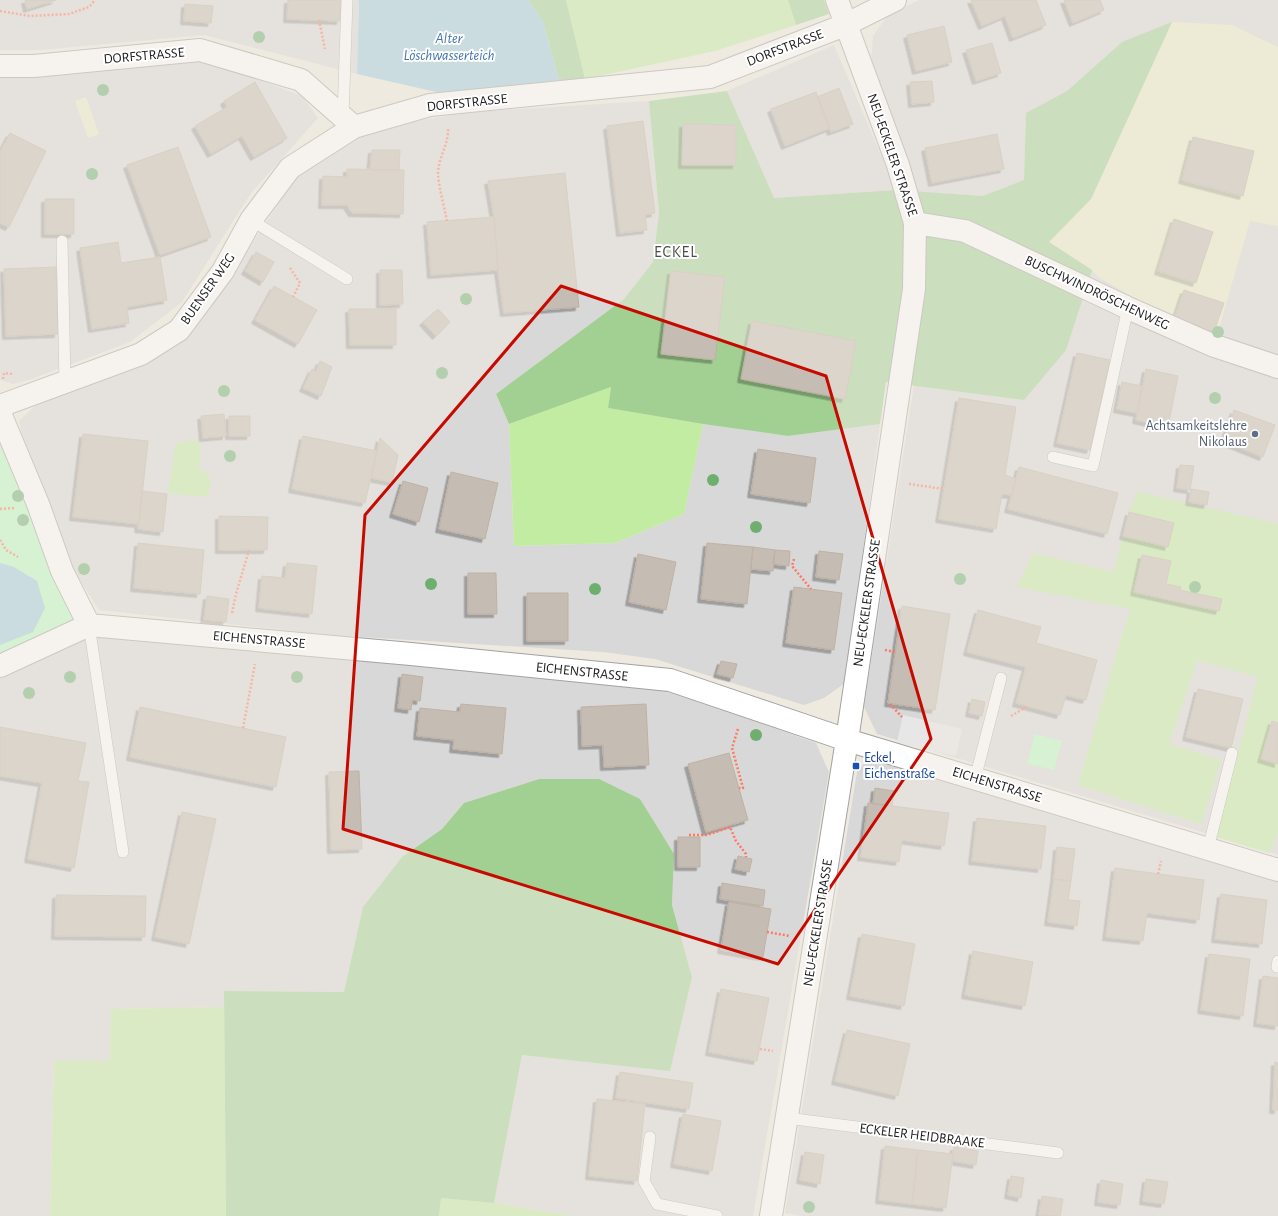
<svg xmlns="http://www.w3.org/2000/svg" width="1278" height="1216" font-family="'Alegreya Sans',sans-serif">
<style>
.residential{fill:#d9d8d8}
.farmland{fill:#eaeec9}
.grass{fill:#c2eca2}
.forest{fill:#a1d092}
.park{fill:#b8fcc1}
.parking{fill:#e7e7e7}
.water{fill:#9dccdf}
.building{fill:#c5bcb3;stroke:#c0b1a2;filter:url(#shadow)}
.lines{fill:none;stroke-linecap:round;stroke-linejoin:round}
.service-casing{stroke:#a2a2a2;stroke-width:12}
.minor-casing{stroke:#a2a2a2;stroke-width:24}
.path{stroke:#ff7860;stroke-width:2.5;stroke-dasharray:2 2;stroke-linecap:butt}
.service{stroke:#fff;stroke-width:11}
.minor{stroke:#fff;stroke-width:22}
.tree{fill:#6eaf70}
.marked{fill:none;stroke:#c70a00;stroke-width:3;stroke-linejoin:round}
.service-dot{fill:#5c6f8a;stroke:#fff;stroke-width:1.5}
.transit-dot{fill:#1a4fb4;stroke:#fff;stroke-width:1.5}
.labels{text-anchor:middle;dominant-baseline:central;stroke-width:4;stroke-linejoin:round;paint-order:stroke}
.street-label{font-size:14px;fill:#1b1b1b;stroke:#fff}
.service-label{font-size:14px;fill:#4e5e75;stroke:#fff;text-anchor:end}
.transit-label{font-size:14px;fill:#164399;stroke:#fff;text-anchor:start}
.water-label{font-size:15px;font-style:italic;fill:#4374af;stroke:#fff}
.quarter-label{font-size:16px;letter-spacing:1px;fill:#4e4e4e;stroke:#fff}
</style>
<defs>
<filter id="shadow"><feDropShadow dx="-3.5" dy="3.5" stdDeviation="0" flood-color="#0004"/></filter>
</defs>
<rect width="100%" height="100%" fill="#eeeae0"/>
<path class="residential" d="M0,0h359l-2,74 -153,-39 -163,15h-41z
M919,0h359v855l-401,-121 -13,-27 50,-322 110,15 25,-158 42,-43 31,-157 -55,49 -41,22 -2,67 -41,16 -66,-4 -46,-130 2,-26 15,-21z
M834,45l62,145 -123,8 -46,-107z
M200,58l102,38 16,22 -67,75 -69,109 -52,40 -101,38 -16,4 -13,-4v-305z
M649,101l10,111 -6,50 -29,37 -128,95 13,30 5,122 101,-3 69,-29 19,-90 85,12 92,-12 -35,259 -21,15 -20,7 -149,-46 -52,-7 -274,-17 -230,-25 -23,-36 -51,-127 -6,-26 16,-15 108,-46 91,-89 65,-98 70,-43 53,-10 48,-8z
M100,633l572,58 144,52 13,29 -76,444h-179l-80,-13 28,-148 148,15 22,-93 -20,-72 2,-51 -135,-75 -75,24 -22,26 -40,28 -39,50 -19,85 -120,-1v16l-113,2 -1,52h-56l-4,155h-50v-538z
M871,755l407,124v337h-476l-17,-3 72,-441z"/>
<path class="farmland" d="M1172,22l60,3 46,22v179l-28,-5 -32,111 -44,-12 -76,-43 -6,-7 -43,-28 42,-43z
M86,97l13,37 -11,4 -13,-37z"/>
<path class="grass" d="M566,0h222l8,25 -81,26 -130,28z
M611,387l-3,21 95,16 -19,90 -69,29 -101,3 -5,-122z
M182,441h19l-2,27 7,4 5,9 -1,8 -4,8 -38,-4 7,-46 2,-3z
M1138,492l140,32v199l-6,-1 -10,37 16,5v68l-9,21 -53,-16 42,-160 -61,-17 -28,84 52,16 -20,64 -123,-39 46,-157 7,-19 -114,-22 16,-34 81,19 15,-60z
M224,1007l2,209h-176l4,-155h56l1,-52z
M441,1198l54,5 79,13h-135z"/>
<path class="forest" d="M528,0h38l19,79 -26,1 -16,-58z
M788,0h36l5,14 -33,11z
M1172,22l-81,177 -42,43 43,28 -26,80 -42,50 -138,-18 -6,42 -92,12 -85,-12 -95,-16 3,-21 -102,37 -13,-30 128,-95 29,-37 6,-50 -10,-111 78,-10 47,107 122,-8 87,6 41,-16 2,-67 41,-22 55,-49z
M539,779h60l41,20 34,55 -2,51 20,72 -22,94 -148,-16 -28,148 -53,-5 -2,18h-213l-2,-225 120,1 19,-85 39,-50 40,-28 22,-26z"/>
<path class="park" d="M0,445l75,175 -75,36z
M1035,734l27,7 -8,29 -27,-6z"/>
<path class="parking" d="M903,715l59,14 -6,27 -59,-14z"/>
<path class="water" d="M359,0h169l15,22 16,58 -22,4 -92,10 -88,-20z
M0,563l14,4 23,14 8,27 -12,24 -33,13z"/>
<path class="building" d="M25,0h31l-29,9z
M288,0h53l-1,21 -53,-2z
M971,0h65l10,25 -33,13 -8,-22 -23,10z
M1064,0h36l4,10 -31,13z
M185,4l28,2 -2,17 -27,-2z
M944,26l8,36 -36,9 -9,-36z
M992,43l9,30 -25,8 -10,-31z
M932,81l2,21 -22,2 -2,-22z
M255,82l32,56 -33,19 -12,-21 -31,18 -16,-28 32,-19 -3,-6z
M839,88l14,36 -22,8 -14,-35z
M816,92l14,36 -45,18 -14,-37z
M643,121l12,92 -10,2 2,15 -27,3 -13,-107z
M683,124l53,1v40h-54z
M10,133l36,18 -37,76 -9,-4v-71z
M997,134l7,35 -72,14 -7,-35z
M1193,137l61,14 -11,45 -61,-16z
M178,147l33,90 -51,18 -33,-90z
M372,150h28l-1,20h-29z
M347,169l57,1 -1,44 -51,-1 -5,-8h-25l1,-29 24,1z
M565,173l14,134 -75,6 -6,-43 -4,-53 -6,-36z
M45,199h29v35h-29z
M494,217l4,53 -67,5 -4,-53z
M1174,219l39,13 -17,51 -38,-12z
M118,242l3,21 39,-6 7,43 -40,7 2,16 -37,6 -12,-81z
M256,252l18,10 -11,20 -18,-11z
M56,267l2,67 -52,2 -2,-67z
M380,270h22l1,34 -23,1z
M671,271l54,6 -10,83 -54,-6z
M274,286l43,24 -19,34 -43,-24z
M1184,290l40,13 -10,29 -40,-12z
M349,309h47v36h-46z
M438,309l12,13 -14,14 -13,-14z
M752,321l104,20 -11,58 -104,-20z
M1077,353l33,7 -20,90 -33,-7z
M320,361l12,6 -11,29 -18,-8 9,-19 4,2z
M1146,369l32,7 -10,51 -32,-7z
M1122,382l20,4 -5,27 -20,-4z
M959,398l57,9 -11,68 11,4 -4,16 -10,-1 -6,35 -57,-10z
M1234,410l41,15 -12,32 -40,-16z
M224,414l2,22 -23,2 -2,-22z
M229,416h21v20h-21z
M83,434l65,7 -9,83 -66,-7z
M303,436l74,15 -12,52 -73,-14z
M380,438l18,17 -6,27 -21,-4z
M758,449l58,9 -6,45 -59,-9z
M1180,465l14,1 -4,24 -13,-2z
M1019,467l99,26 -11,41 -99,-25z
M451,472l47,11 -13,56 -46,-10z
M403,481l25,7 -9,34 -26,-8z
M1191,489l18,3 -2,13 -18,-3z
M142,491l25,3 -4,38 -25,-3z
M1129,512l45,11 -6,24 -45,-11z
M219,516l49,1 -1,33h-48z
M138,543l66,7 -4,44 -66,-6z
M707,543l46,4 -6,57 -46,-5z
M753,547l22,3 -2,21 -22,-2z
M775,550l15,1 -1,15 -16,-2z
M819,551l24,3 -4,26 -23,-3z
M638,554l38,8 -10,48 -37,-8z
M1142,555l29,6 -5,23 15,3 -1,3 42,9 -3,12 -85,-19z
M287,563l30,3 -5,48 -53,-6 3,-32 23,2z
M468,573h28l1,41h-29z
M794,587l48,6 -8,57 -48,-7z
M527,593h41v48h-41z
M207,596l22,3 -3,23 -22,-2z
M902,606l48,8 -15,96 -47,-7z
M978,610l63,17 -5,16 61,17 -11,40 -20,-5 -6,20 -44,-12 10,-36 -59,-15z
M721,661l16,3 -4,14 -16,-4z
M402,674l21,3 -3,24 -8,-1 -1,10 -13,-2z
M1198,689l45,10 -12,49 -45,-11z
M972,699l13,3 -3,14 -13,-3z
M461,704l45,4 -4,46 -49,-5 1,-9 -37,-4 3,-28 40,4z
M646,704l3,61 -45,2 -1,-22 -21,1 -1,-39z
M140,707l146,30 -10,50 -146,-30z
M1272,721l6,2v41l-17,-5z
M0,727l86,16 -8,38 11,1 -15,86 -46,-9 14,-76 -42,-7z
M729,753l19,67 -42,12 -18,-68z
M359,771l3,78 -31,1 -2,-78z
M875,788l19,3 -2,15 -19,-2z
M868,803l81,10 -5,33 -42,-6 -3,22 -38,-5z
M182,812l34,7 -27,125 -34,-7z
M977,818l69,8 -5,43 -69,-8z
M678,837h22v30h-22z
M1057,847l18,2 -4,32 -17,-2z
M738,856l14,3 -3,13 -14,-3z
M1115,868l89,12 -5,40 -52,-7 -4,28 -37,-4z
M1054,879l17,2 -3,19 12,1 -3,25 -29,-4z
M722,883l43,7 -2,16 -43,-7z
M1221,894l46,6 -5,44 -47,-5z
M56,895l90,1 -1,41 -90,-1z
M729,902l42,7 -8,48 -42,-7z
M862,934l53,10 -11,62 -54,-10z
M973,951l60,11 -8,44 -60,-11z
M1209,954l41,5 -7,57 -42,-6z
M1263,976l15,2v48l-21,-3z
M721,989l48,9 -12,63 -48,-9z
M847,1030l63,14 -12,52 -63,-15z
M1275,1062l3,1v47h-5z
M620,1072l73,11 -4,26 -73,-11z
M597,1099l48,5 -8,77 -48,-5z
M683,1114l38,7 -9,50 -38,-7z
M885,1146l33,4 -6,54 -33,-4z
M954,1147l24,4 -2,14 -24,-4z
M918,1150l35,4 -7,54 -34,-4z
M805,1152l19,3 -4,29 -20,-4z
M1011,1176l13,2 -3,20 -13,-3z
M1146,1179l22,3 -4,22 -21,-3z
M1101,1180l22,4 -3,21 -22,-3z
M1042,1196l21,3 -3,17 -21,-1z"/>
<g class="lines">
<defs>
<path id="service" d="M343,117l4,-117
M251,220l96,59
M62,241l3,141
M1053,457l40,9 35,-158
M89,625l34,227
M975,779l26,-101
M1208,849l24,-96
M1277,967l1,-6
M787,1118l271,35
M650,1137l-6,44 13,23 60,12"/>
<path id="minor" d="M0,66h34l166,-16 101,30 53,47 76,-22 280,-28 135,-52 50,-25
M915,223l50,8 163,77 84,37 66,22
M0,406l141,-52 38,-24 44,-59 28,-51 39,-52 64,-41
M0,413l38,91 24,67 27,54
M0,666l89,-41 322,29 259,26 177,60 431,130
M771,1216l76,-476 67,-451 1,-66 -17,-58 -61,-165"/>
</defs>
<use href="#service" class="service-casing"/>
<use href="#minor" class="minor-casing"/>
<path class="path" d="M0,11l30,5 39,-2 20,-7 6,-7
M319,20l6,29
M447,221c-3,-15 -8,-33 -9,-47 0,-16 11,-30 10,-46
M290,268l10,15 -7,14
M3,379l1,-6 9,1
M909,484l35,5
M0,509l14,-1
M0,540l6,10 12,7
M794,559l-2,7 19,23
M232,613l4,-19 13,-44
M885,650l10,2
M890,704l12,13
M1011,716l17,-10
M243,728l12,-64
M738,729l-6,19 11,40h-4
M689,835h18l23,-8 6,14 10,13v3
M1158,874l3,-13
M767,932l23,4
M760,1049l13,2"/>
<use href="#service" class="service"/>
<use href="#minor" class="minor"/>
</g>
<g class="tree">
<circle cx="259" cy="37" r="6"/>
<circle cx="103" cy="90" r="6"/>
<circle cx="92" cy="174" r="6"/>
<circle cx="466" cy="299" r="6"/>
<circle cx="1218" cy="332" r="6"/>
<circle cx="442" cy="373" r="6"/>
<circle cx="224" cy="391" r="6"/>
<circle cx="1215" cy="398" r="6"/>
<circle cx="230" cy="456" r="6"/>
<circle cx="713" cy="480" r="6"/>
<circle cx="18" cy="496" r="6"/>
<circle cx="23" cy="520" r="6"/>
<circle cx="756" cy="527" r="6"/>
<circle cx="84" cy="569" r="6"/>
<circle cx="960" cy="579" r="6"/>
<circle cx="431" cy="584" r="6"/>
<circle cx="1195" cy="587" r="6"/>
<circle cx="595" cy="589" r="6"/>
<circle cx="70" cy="677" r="6"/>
<circle cx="297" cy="677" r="6"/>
<circle cx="29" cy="693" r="6"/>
<circle cx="756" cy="735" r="6"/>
<circle cx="809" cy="1207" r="6"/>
</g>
<path d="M0 0H1278V1216H0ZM561,286l265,90 105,363 -153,225 -435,-135 22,-314z" fill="#eeeae0" fill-opacity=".55" fill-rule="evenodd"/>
<path class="marked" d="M561,286l265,90 105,363 -153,225 -435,-135 22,-314z"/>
<circle class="service-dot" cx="1255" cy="434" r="4"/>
<rect class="transit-dot" x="852" y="762" width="8" height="8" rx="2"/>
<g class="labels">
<g class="street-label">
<text transform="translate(785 48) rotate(-21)">DORFSTRASSE</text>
<text transform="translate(144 56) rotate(-5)">DORFSTRASSE</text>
<text transform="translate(467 103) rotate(-6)">DORFSTRASSE</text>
<text transform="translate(892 155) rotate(71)">NEU-ECKELER STRASSE</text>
<text transform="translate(208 289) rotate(-55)">BUENSER WEG</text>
<text transform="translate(1097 293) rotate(25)">BUSCHWINDRÖSCHENWEG</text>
<text transform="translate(867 603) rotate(-82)">NEU-ECKELER STRASSE</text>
<text transform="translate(259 640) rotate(5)">EICHENSTRASSE</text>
<text transform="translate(582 672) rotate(6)">EICHENSTRASSE</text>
<text transform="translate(997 785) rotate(17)">EICHENSTRASSE</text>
<text transform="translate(818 923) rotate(-81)">NEU-ECKELER STRASSE</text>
<text transform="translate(922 1136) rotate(7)">ECKELER HEIDBRAAKE</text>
</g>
<g class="service-label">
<text x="1247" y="426">Achtsamkeitslehre<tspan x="1247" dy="16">Nikolaus</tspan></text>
</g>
<g class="transit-label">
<text x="864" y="758">Eckel,<tspan x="864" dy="16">Eichenstraße</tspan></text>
</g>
<g class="water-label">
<text x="449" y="38">Alter<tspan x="449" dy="17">Löschwasserteich</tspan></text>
</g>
<g class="quarter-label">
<text x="676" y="252">ECKEL</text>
</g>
</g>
</svg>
